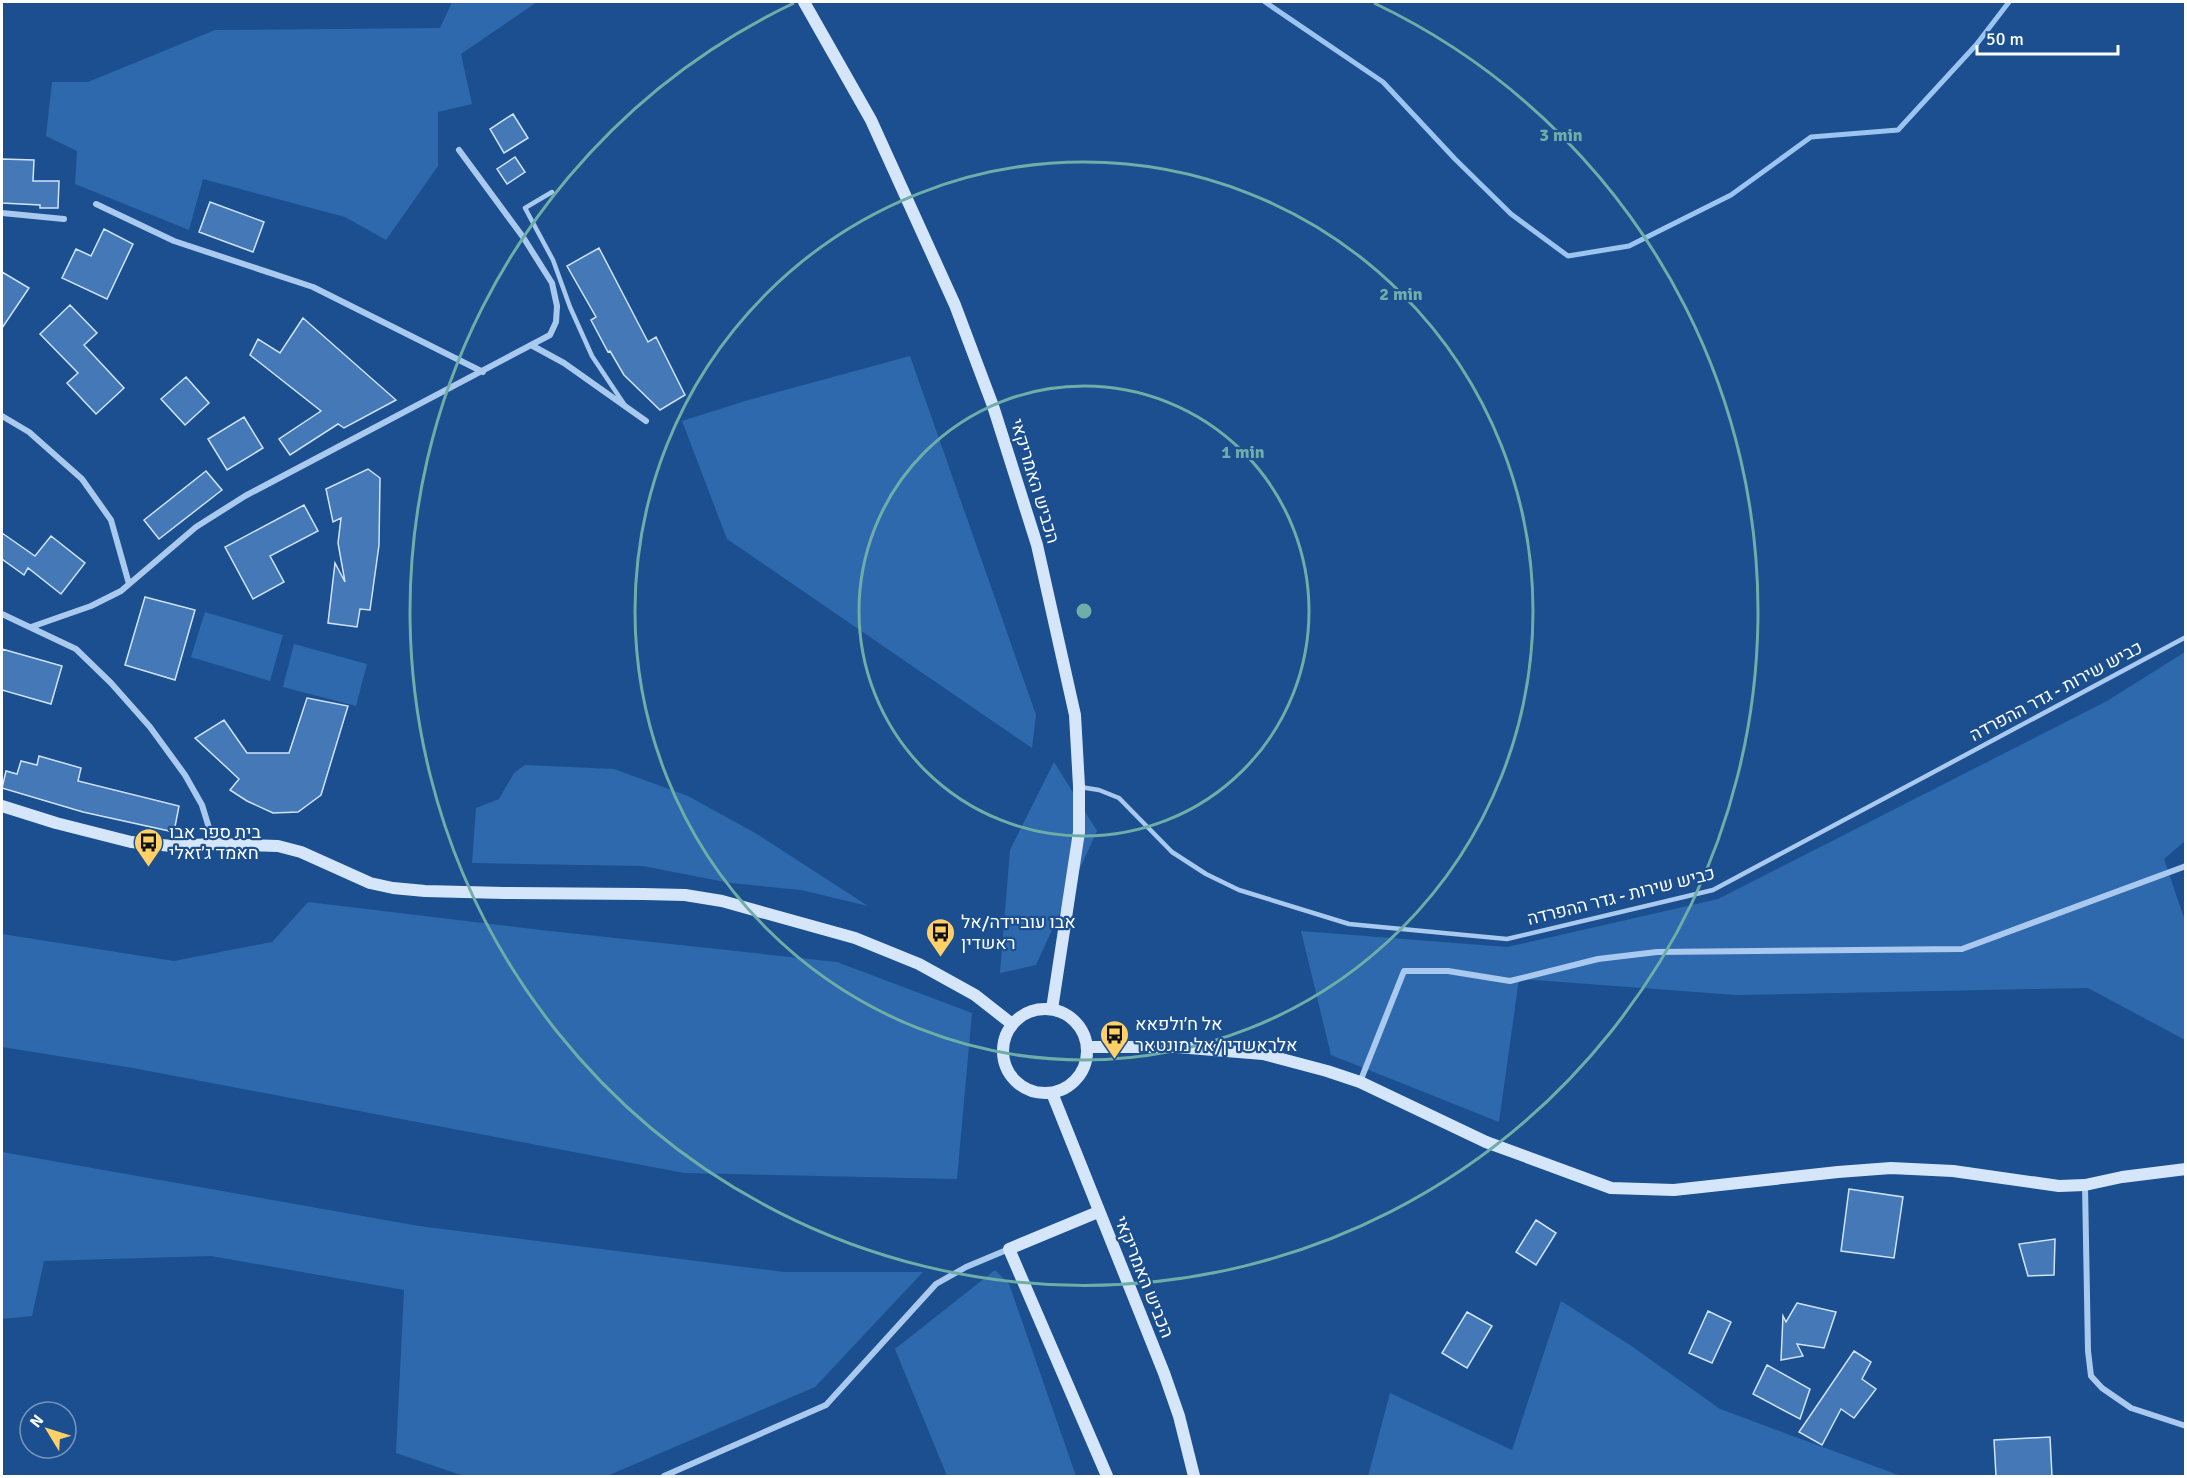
<svg xmlns="http://www.w3.org/2000/svg" width="2187" height="1478" font-family="Signika,Heebo,sans-serif">
<style>
.green{fill:#2e69ad}
.lines{fill:none;stroke-linecap:round;stroke-linejoin:round}
.stream{stroke:#9cc4f0;stroke-width:5}
.building{fill:#4478b7;stroke:#cfe3fa;stroke-width:1.5}
.lane{stroke:#a9c9ee;stroke-width:4.5}
.street{stroke:#a9c9ee;stroke-width:6}
.secondary{stroke:#d6e6fa;stroke-width:12}
.ring{fill:none;stroke:#6fada8;stroke-width:3}
.labels{text-anchor:middle;dominant-baseline:central;stroke-width:4.5;stroke-linejoin:round;paint-order:stroke}
.street-label{font-size:18px;fill:#fff;stroke:#1b4f8f}
.poi-label{font-size:18px;fill:#fff;stroke:#1b4f8f;text-anchor:start}
.centre{fill:#6fada8;stroke:#1b4f8f;stroke-width:3}
.ring-label{font-size:18px;text-anchor:middle;font-weight:bold;fill:#6fada8;stroke:#1b4f8f;stroke-width:4.5;stroke-linejoin:round;paint-order:stroke}
</style>
<rect width="100%" height="100%" fill="#1b4f8f"/>
<path class="green" d="M452,2h85l-76,52 11,50 -34,8v54l-52,74 -41,-23 -142,-38 -14,51 -114,-46 2,-33 -31,-15 6,-54h36l127,-52 225,-2z
M910,356l126,359 -4,33 -305,-209 -45,-118 63,-20z
M205,612l78,23 -13,46 -79,-24z
M294,644l73,20 -11,42 -73,-19z
M2185,652v189l-21,18 21,62v119l-97,-52 -352,7 -217,-16 -20,143 -168,-67 -30,-124 206,16 211,-48 389,-198z
M1054,762l43,69 -61,134 -36,8 10,-123z
M525,765l89,4 74,27 69,38 111,72 -67,-16 -71,-7 -87,-17 -171,-3 4,-55 23,-9 15,-26z
M308,902l233,28 296,32 135,51 -15,166 -273,-6 -551,-105 -131,-21v-113l172,27 98,-19z
M2,1152l417,74 365,46h139l-108,115 -208,89h-143l-68,-23 8,-163 -193,-34 -167,5 -12,55 -30,3z
M995,1270l14,14 67,192h-129l-52,-127z
M1561,1301l69,44 90,64 181,67h-533l22,-83 122,57z"/>
<g class="lines">
<path class="stream" d="M1265,2l118,80 72,77 56,55 57,42 61,-10 102,-51 80,-58 87,-7 78,-85 33,-43"/>
</g>
<path class="building" d="M513,114l15,24 -24,15 -14,-24z
M515,157l10,15 -18,12 -10,-15z
M2,159l32,1 -1,21h26l-1,27h-18v-3l-38,-2z
M210,202l54,20 -11,30 -54,-20z
M104,229l29,15 -26,55 -45,-21 14,-29 15,7z
M599,248l49,94 8,-5 29,58 -25,15 -36,-35 -14,-24 -2,1 -17,-32 5,-3 -29,-51z
M2,272l27,16 -27,40z
M70,305l27,28 -13,12 40,43 -28,26 -29,-31 11,-10 -38,-39z
M303,318l93,82 -52,28 -6,-4 -48,31 -11,-16 42,-28 -71,-56 8,-16 22,14z
M186,377l23,26 -24,22 -24,-26z
M244,417l19,31 -36,22 -19,-31z
M368,469l12,9 -1,67 -9,65 -10,-1 -3,18 -29,-4 7,-60 10,19 -7,-39 3,-25 -8,4 -7,-33z
M206,471l16,19 -63,49 -15,-19z
M304,505l14,26 -48,25 14,26 -31,17 -28,-52z
M2,533l33,23 16,-20 34,27 -24,31 -33,-26 -4,7 -22,-16z
M145,597l50,13 -20,70 -50,-15z
M2,649l60,17 -11,38 -49,-14z
M307,698l41,8 -27,89 -23,17 -25,1 -26,-12 -17,-11 9,-11 -44,-41 29,-18 23,33h42z
M39,756l42,12 -3,13 101,25 -5,26 -91,-20 -81,-24 4,-17 11,3 4,-13 16,4z
M1849,1189l54,8 -9,61 -53,-7z
M1536,1220l20,13 -20,32 -20,-13z
M2055,1239l-1,36 -26,1 -9,-32z
M1797,1303l39,9 -12,36 -27,-4 6,12 -22,4 2,-44 3,6z
M1708,1311l23,11 -19,41 -23,-10z
M1467,1312l25,14 -25,42 -25,-15z
M1854,1351l17,11 -9,17 14,10 -22,29 -13,-9 -19,36 -23,-13z
M1767,1365l43,24 -10,30 -47,-25z
M2050,1437l2,39h-56l-2,-36z"/>
<g class="lines">
<path class="lane" d="M552,192l-27,16 28,52 17,47 22,49 32,48
M1080,787l19,3 20,8 53,54 34,22 33,16 110,34 158,15 206,-49 473,-253"/>
<path class="street" d="M96,204l78,37 139,46 170,85
M2,213l62,6
M531,345l33,18 82,58
M2,416l27,16 53,47 29,41 18,64
M2,614l74,35 35,34 39,44 35,48 17,30 12,39
M31,627l60,-21 30,-15 75,-64 49,-31 305,-161 6,-13 1,-16 -5,-23 -29,-46 -64,-87
M1360,1082l44,-111h44l62,10 88,-22 59,-7 305,-3 224,-83
M2085,1185l3,166 3,25 11,12 29,20 55,18
M664,1476l162,-71 110,-121 30,-17 43,-18"/>
<path class="secondary" d="M804,2l67,118 84,185 38,101 44,139 38,170 4,71v46l-27,177
M2,806l54,17 75,19 41,4 42,-2 64,2 23,6 69,31 23,5 32,3 79,2 139,1 42,1 37,6 133,37 64,26 56,31 37,29
M1003 1051a42 42 0 1 1 84 0a42 42 0 1 1-84 0Z
M1087,1047h90l86,7 64,17 33,11 126,60 125,46 63,2 164,-18 53,-4 62,3 106,15 26,-1 37,-8 64,-8
M1052,1093l112,280 15,43 15,60
M1098,1212l-89,37 98,227"/>
</g>
<g class="ring">
<circle cx="1084" cy="611" r="225"/>
<circle cx="1084" cy="611" r="449"/>
<path d="M1374 3A674 674 0 1 1 794 3"/>
</g>
<defs>
<symbol id="bus-pin" viewBox="-11 -11 22 30"><path d="M0 17L-7.5 6A9.5 9.5 0 1 1 7.5 6Z" fill="#ffd166" stroke="#1b4f8f"/><path d="M-5-6H5V4H4V6H2V4H-2V6H-4V4H-5ZM-3.5-4V0h7V-4ZM-3.5 1.2v1.5H-2V1.2ZM2 1.2v1.5H3.5V1.2Z" fill="#111"/></symbol>
</defs>
<g fill-rule="evenodd">
<use href="#bus-pin" x="132" y="826" width="33" height="45"/>
<use href="#bus-pin" x="924" y="916" width="33" height="45"/>
<use href="#bus-pin" x="1098" y="1018" width="33" height="45"/>
</g>
<g class="labels">
<g class="street-label">
<text transform="translate(1035 481) rotate(73)">הכביש האמריקאי</text>
<text transform="translate(2056 691) rotate(-28)">כביש שירות - גדר ההפרדה</text>
<text transform="translate(1621 896) rotate(-14)">כביש שירות - גדר ההפרדה</text>
<text transform="translate(1144 1277) rotate(68)">הכביש האמריקאי</text>
</g>
<g class="poi-label">
<text x="169" y="832">בית ספר אבו<tspan x="169" dy="21">חאמד ג׳זאלי</tspan></text>
<text x="961" y="922">אבו עוביידה/אל<tspan x="961" dy="21">ראשדין</tspan></text>
<text x="1135" y="1024">אל ח׳ולפאא<tspan x="1135" dy="21">אלראשדין/אל מונטאר</tspan></text>
</g>
</g>
<circle cx="1084" cy="611" r="9" class="centre"/>
<g class="ring-label">
<text x="1561" y="141">3 min</text>
<text x="1401" y="300">2 min</text>
<text x="1243" y="458">1 min</text>
</g>
<rect width="2187" height="1478" fill="none" stroke="#ffffff" stroke-width="6"/>
<g transform="translate(48 1430) rotate(308)"><circle r="28" fill="#1b4f8f" stroke="#7695bc" stroke-width="1.5"/>
<path d="M0-4.5L10 22L0 15L-10 22Z" fill="#ffd166"/>
<text y="-9" font-size="16" font-weight="bold" text-anchor="middle" fill="#ffffff">N</text>
</g>
<path d="M1977 45v9h141v-9" fill="none" stroke="#ffffff" stroke-width="3"/>
<text x="1986" y="45" font-size="18" fill="#ffffff" stroke="#1b4f8f" stroke-width="4.5" paint-order="stroke">50 m</text>
</svg>
